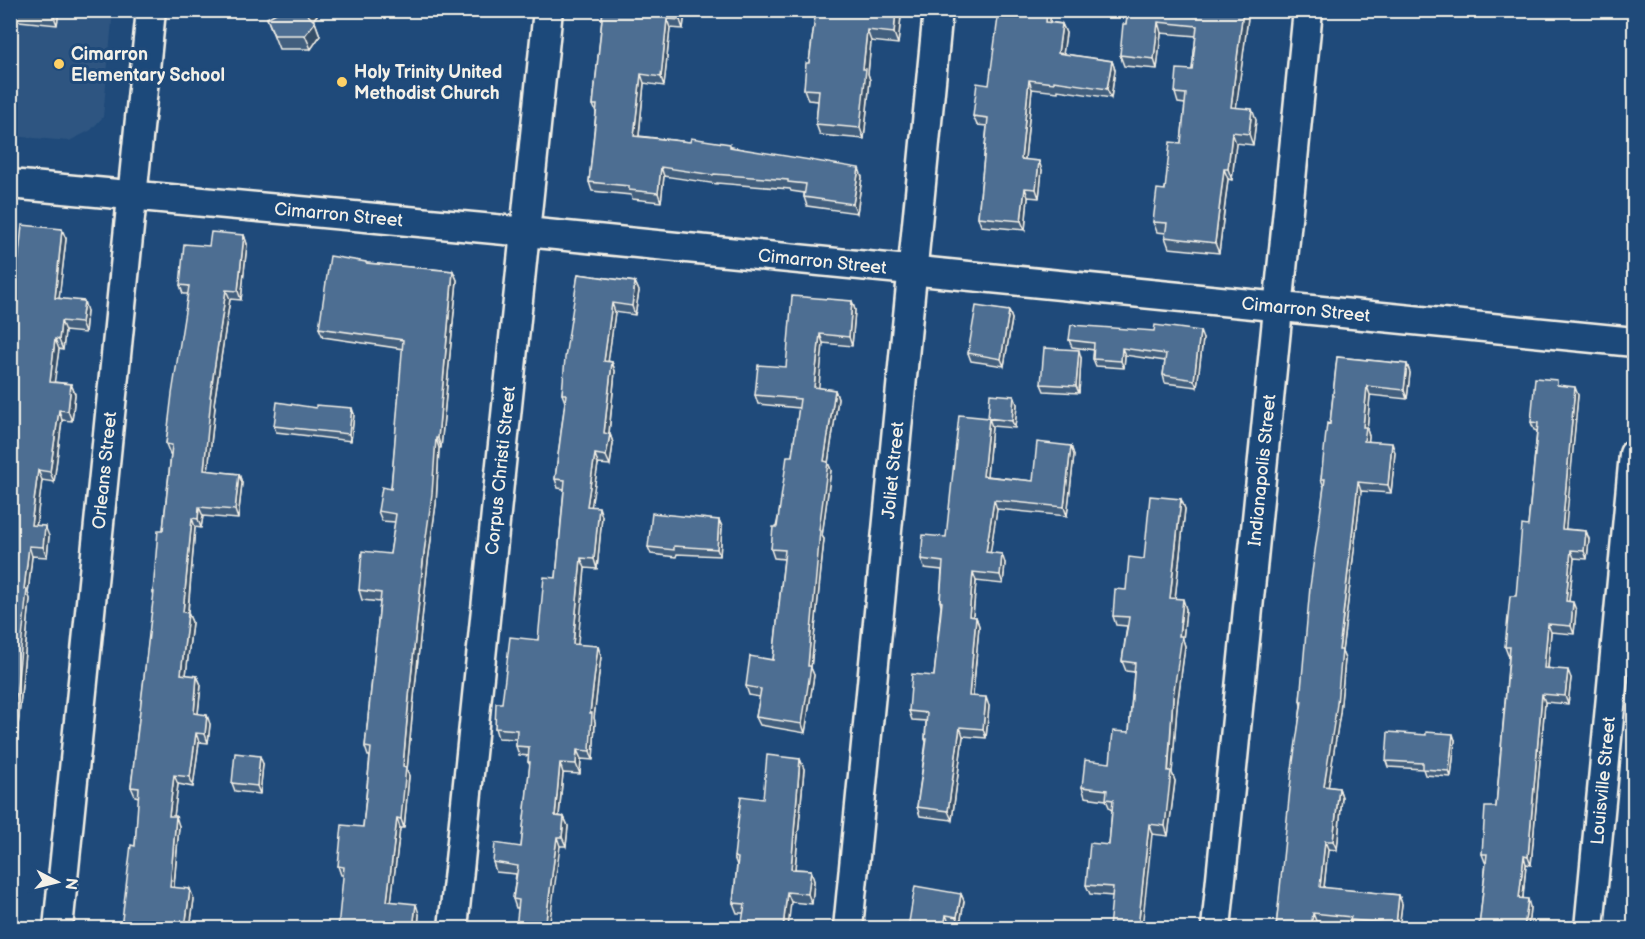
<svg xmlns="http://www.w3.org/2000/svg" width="1645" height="939" font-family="'Balsamiq Sans',sans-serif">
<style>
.built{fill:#2d5581}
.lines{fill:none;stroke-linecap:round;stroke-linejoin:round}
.minor-casing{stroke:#f4f1e8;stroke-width:33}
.minor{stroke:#1f4a7a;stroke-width:28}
.wall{fill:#425f7e;stroke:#f4f1e8;stroke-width:1.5}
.shaded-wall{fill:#364d66;stroke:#f4f1e8;stroke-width:1.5}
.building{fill:#4d6e92;stroke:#f4f1e8;stroke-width:1.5}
.poi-dot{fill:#ffd166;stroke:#1f4a7a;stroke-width:2}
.labels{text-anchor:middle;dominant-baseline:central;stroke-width:6;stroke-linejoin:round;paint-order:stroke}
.poi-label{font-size:18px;font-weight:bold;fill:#f4f1e8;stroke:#1f4a7a;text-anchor:start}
.street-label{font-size:18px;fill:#f4f1e8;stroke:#1f4a7a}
</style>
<rect width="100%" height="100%" fill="#1f4a7a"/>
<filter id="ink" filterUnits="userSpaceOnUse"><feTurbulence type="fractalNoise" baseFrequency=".0167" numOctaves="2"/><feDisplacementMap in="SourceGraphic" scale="12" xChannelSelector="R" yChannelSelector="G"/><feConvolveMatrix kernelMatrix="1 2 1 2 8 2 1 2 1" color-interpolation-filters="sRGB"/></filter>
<g filter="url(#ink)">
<path class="built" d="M10,11h103l-10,106 -12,13 -22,11 -58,-5z"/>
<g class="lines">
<defs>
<g id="minor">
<path id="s1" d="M10,184l516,48 1108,110"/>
<path id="s2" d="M58,928l93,-918"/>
<path id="s3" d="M453,928l95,-918"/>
<path id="s4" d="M848,928l90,-918"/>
<path id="s5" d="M1216,928l92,-918"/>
<path id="s6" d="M1589,928l45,-474"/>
</g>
</defs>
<use href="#minor" class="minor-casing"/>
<use href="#minor" class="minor"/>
</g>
<path class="wall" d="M10,10h49l-2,15 -47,-5z
M276,10h45l-8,10 2,2 5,14 -9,13h-32l-12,-31 10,-5z
M603,10h82l-2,19 -13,-1 -6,58 -20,-3 -5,53 93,11 130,30 -5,36 -50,-7 -3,-9v-4l-13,-2 -1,-2 -73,-6v1l-53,-8 -3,26 -29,-3 -1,-4 -39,-4 -3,-9 7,-70 -3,-7z
M816,10l85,6 -3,28 -27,-3 -3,33 2,6 -6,59 -44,-4 -4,-11 2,-23 -10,-1 -4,-11 5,-26z
M1051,10l-1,12 12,2 4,9 -3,21 49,7 3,9 -4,28 -53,-8v2l-26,-3 -7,70 17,11 -3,28 -11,-1 -3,33 -44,-4 -3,-9 9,-91 -10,-1 -4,-9 16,-31z
M1128,10h121l-13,97 20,13 -3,25 -17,-2 -4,37 -4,-1 -9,74 -50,-5 -4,-11 1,-4 -9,-1 -4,-10 28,-79 4,-39 -7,-1 -3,-10 17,-23 4,-34 -35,-3 -4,36 -33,-3 -4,-11 6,-31z
M244,235l3,9 -6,56 -11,-1 -16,105 1,3 -7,64 31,3 3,9 -4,36 -35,-3 -2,12 -6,-1 -7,86 4,9 -6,53 11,1 4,9 -3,29 12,10 -2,19 -9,-1 -6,45 -15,-3 -4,32 5,10 -5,61 20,12 -4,29h-69l14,-82 4,-49 -4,-1 -4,-9 23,-191 -1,-4 10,-62 8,-76h-1l-4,-10 22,-150h-5l-3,-9 29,-39z
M66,239l-7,59 28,13 -2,22 -20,-2 -2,19 -4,-1 -5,33 17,2 4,10 -3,27 -10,-1 -8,62 -12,-2 -6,45 13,11 -2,21 -15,-1 -4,37 2,6 -18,192h-2v-498h5z
M367,263l86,8 4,9 -16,168h-2l-3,56 -8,57 -15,146 -6,63 2,6 -5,52h-4l-9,74 28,12 -1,14 -75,-53h-2l-3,-9 25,-39 7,-71h-2l-3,-9 15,-145 -18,-2 -3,-10 31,-36 5,-32 -13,-1 -4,-10 13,-22 12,-140 -80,-12 -4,-9z
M578,274l57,8 4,9 -4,24 -20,-3 -7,49 4,1 3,9 -6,63h1l3,9 -3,22 -12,-1 -7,42 11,10 -5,53 -12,-1 -8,76 24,12 -7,62 1,4 -2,38 -12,-1 -1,15 -17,-1 -4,43 5,1 4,9 -2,20h-6l-42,62h-2l-3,-9 3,-25 -20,-2 -3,-10 28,-15 9,-82 -2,-3 1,-6 -10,-1 -3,-9v-7l-18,-1 -3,-10 7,-25 36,-63 18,-62 8,-89 -6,-1 -3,-9 10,-77 -3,-8z
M852,301l3,9 -3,36 -29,-3 -5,45 17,2 3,9 -10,64 3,7 -9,66 2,3 -13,129 3,7 -9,58 -45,-8 -4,-8 4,-20 -11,-2 -3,-9 27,-26 11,-101 -10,-1 -3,-9 21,-93 7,-48 -41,-4 -3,-9 31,-28z
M1009,311l3,8 -8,47 -33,-5 -3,-8z
M1203,339l-6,48 -32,-4 -2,-8 2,-14 -40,-6 -1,13 -28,-2 -3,-7 1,-9 -22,-3 -3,-7z
M1337,357l70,7 3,9 -3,26 -37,-4 -3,35 2,6 -1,5 27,11 -4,41 -30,-2 -19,161 3,7 -5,54 -12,74 11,1 3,9 -5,53 -9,-1 -4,39 75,7 3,9 -3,24h-45l-2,-3 -36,-4 -1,7h-39l25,-223 -1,-4 24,-214 -3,-8 9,-55z
M1081,358l-2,35 -35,-2 -3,-7z
M1559,385l19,10 -13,134 21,2 3,8 -2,20 -13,-1 -5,43 7,9 -2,24 -23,-2 -3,36 23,10 -3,26 -23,-2 -14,163 -5,-1 -3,34 7,9 -2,21h-49l7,-66h-1l-3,-8 14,-47 13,-152h-1l-3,-8 11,-51 12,-70 9,-95 -3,-1 -3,-8z
M1014,396l3,8 -2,24 -23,-2 -5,50 46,5 38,-35 3,9 -7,61 -70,-7 -7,44 15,10 -2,21 -27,-3 -3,36h3l3,9 -6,70 16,10 -3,32 -23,-2 -11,84 -32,-4 -3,-9 9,-65 -1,-3 1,-18 -14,-1 -3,-9 25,-35 7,-70 -1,-5 2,-31 -18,-2 -3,-9 25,-22 42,-119z
M354,414l-3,27 -75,-9 -2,-6z
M1181,499l4,10 -10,89 11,11 -3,31 2,6 -8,61 -5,66 3,8 -7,55 -16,-2 -40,62 -22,-2 -4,-9 23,-40 3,-35 -2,-1 -4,-9 -21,-3 -3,-10 28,-24 19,-31 5,-60 -8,-1 -4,-10 5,-35 -11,-1 -3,-9 13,-26 18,-31z
M719,520l3,7 -2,29 -43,-2 -1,3 -25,-3 -3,-7z
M1455,740l-4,37 -26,-2 -2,-6 -35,-2 -2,-6z
M800,759l4,10 -9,100 16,1 3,11 -2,23 -21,-2 -48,11h-6l-4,-10 4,-38 -3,-8 29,-58z
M263,764l-3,30 -25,-3 -3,-8z
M1635,814v32h-3l-3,-9z
M961,894l3,7 -4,23 -11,-2 -1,6h-40z"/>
<path class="shaded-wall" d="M54,10h5l-2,15 -4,-11z
M305,10h16l-12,15 -5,-14z
M681,10h4l-2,19 -3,-9z
M896,10h3l2,6 -3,28 -4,-11z
M1047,10h4l-2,21 -3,-9z
M1243,10h6l-14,107 -4,-10z
M667,19l3,9 -6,58 -3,-9z
M315,22l5,14 -9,13 -6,-14z
M1158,22l3,11 -4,36 -3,-10z
M1062,24l4,9 -4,29 -4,-9z
M867,30l4,11 -3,33 2,6 -6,59 -4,-11 3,-59z
M1112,61l3,9 -4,28 -4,-9z
M641,74l3,9 -6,62 -4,-9z
M1029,80l3,9 -8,79 -3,-9z
M1252,109l4,11 -3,25 -4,-11z
M1232,132l4,11 -4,37 -4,-11z
M1039,161l3,9 -3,28 -3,-9z
M661,167l3,9 -3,26 -3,-9z
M859,168l3,9 -5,36 -4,-9z
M1224,169l4,10 -9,74 -4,-10z
M1025,188l3,9 -3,33 -4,-9z
M62,229l4,10 -8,69 -3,-10z
M244,235l3,9 -6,56 -3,-9z
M453,271l4,9 -16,168 -3,-10z
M635,282l4,9 -4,24 -3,-9z
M226,290l4,9 -16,105 1,3 -8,73 -3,-10 6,-73z
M84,301l3,10 -2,22 -4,-10z
M852,301l3,9 -3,36 -3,-9z
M612,303l3,9 -8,58 -3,-9z
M1009,311l3,8 -8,47 -3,-7z
M61,321l4,10 -2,19 -4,-10z
M1200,331l3,8 -6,48 -3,-7z
M820,334l3,9 -5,53 -4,-9z
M55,339l4,10 -6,43 -3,-10z
M1122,348l3,7 -1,13 -3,-7z
M1079,350l2,8 -2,35 -3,-7z
M612,362l3,9 -7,71 -4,-9z
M1407,364l3,9 -3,26 -3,-9z
M71,384l4,10 -3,27 -4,-10z
M1367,386l3,9 -3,35 2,6 -1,13 -4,-8 -1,-14z
M1575,387l3,8 -13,142 -3,-8z
M835,390l3,9 -10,64 3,7 -9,66 2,3 -13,129 3,7 -9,58 -3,-9 6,-58 16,-205z
M1014,396l3,8 -2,24 -3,-7z
M352,408l2,6 -3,27 -2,-7z
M59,410l3,10 -8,62 -4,-10z
M989,418l3,9 -6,58 -3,-9z
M610,434l3,9 -3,22 -4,-9z
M436,438l3,10 -3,56 -8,57 -15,146 -6,63 2,6 -5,52 -3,-9 2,-53 6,-69z
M1392,443l3,9 -4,41 -3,-8z
M1071,446l3,9 -7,61 -3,-9z
M595,454l3,10 -8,51 -3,-9z
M38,470l4,10 -7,55 -4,-10z
M239,474l3,9 -4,36 -3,-9z
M1358,482l3,9 -19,161 3,7 -5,54 -13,82 -3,-9z
M1181,499l4,10 -11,99 -4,-10z
M994,500l3,9 -8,52 -3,-9z
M199,507l4,9 -2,12 -3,-9z
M599,507l3,9 -5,53 -3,-10z
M192,518l3,9 -8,94 -4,-9z
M719,520l3,7 -2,29 -3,-7z
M45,526l4,10 -2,21 -4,-10z
M1586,531l3,8 -2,20 -3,-8z
M29,546l3,10 -4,37 2,6 -18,192 -2,-3v-29l14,-170z
M1571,550l3,8 -6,51 -2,-8z
M1002,554l3,9 -2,21 -3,-9z
M581,558l4,10 -8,85 -4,-9z
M973,572l3,9 -4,44 -3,-9z
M1183,599l3,10 -3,31 2,6 -8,61 -5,66 3,8 -7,55 -3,-10 8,-129z
M1573,602l3,8 -2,24 -3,-8z
M188,613l4,9 -7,62 -4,-10z
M976,617l3,9 -7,78 -3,-8z
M1548,624l3,8 -4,44 -3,-8z
M598,646l3,10 -7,62 1,4 -2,38 -3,-9v-38z
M1568,670l3,8 -3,26 -3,-8z
M197,676l4,9 -4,37 -3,-9z
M1542,694l3,8 -14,163 -3,-8z
M986,697l3,9 -3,32 -3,-9z
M207,715l3,9 -2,19 -3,-9z
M960,727l3,9 -11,84 -4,-9z
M196,733l3,9 -6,45 -3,-10z
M1453,734l2,6 -4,37 -2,-6z
M577,750l4,9 -1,15 -4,-10z
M260,756l3,8 -3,30 -3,-8z
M800,759l4,10 -10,110 -3,-10z
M560,763l3,10 -5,52 -3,-9z
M174,775l4,9 -5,41 -4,-9z
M1339,788l3,9 -5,53 -4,-9z
M176,816l3,10 -6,70 -3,-9z
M564,817l4,9 -2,20 -4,-9z
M397,818l3,10 -10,83 -3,-10z
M1149,824l3,10 -10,94h-4z
M557,837l3,9 -11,82h-4z
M1325,841l3,8 -5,47 -3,-9z
M1524,856l2,8 -4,42 -3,-8z
M811,870l3,11 -2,23 -4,-10z
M190,889l4,10 -4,29h-5z
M787,892l4,10 -3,26h-5z
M961,894l3,7 -4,23 -3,-7z
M1399,895l3,9 -3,24h-2l-1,-4z
M1528,899l2,8 -2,21h-4z
M416,904l3,10 -1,14h-5z
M1313,913l3,8 -1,7h-4z
M946,915l3,7 -1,6h-4z"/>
<path class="building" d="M22,10h32l-1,4z
M277,10h28l-1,1 11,11 -10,13h-31l-7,-17 11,-6z
M603,10h78l-1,10 -13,-1 -6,58 -20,-3 -7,62 56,6 1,-4 39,6v3l129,21 -6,36 -49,-7 2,-13 -18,-2v-2l-74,-6 -1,1 -52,-8 -3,26 -29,-3v-4l-40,-4 8,-77h-4z
M816,10h80l-2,23 -27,-3 -4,39h3l-6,59 -44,-4 3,-34 -15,-1 2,-26h3z
M999,10h48l-1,12 16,2 -4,29 54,8 -5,28 -53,-8v2l-25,-3 -8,79 18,2 -3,28 -11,-1 -4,33 -43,-4 10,-99 -15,-2 4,-33 12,2z
M1128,10h115l-12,97 21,2 -3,25 -17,-2 -4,37h-4l-9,74 -50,-6 2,-14 -14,-1 4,-33 8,1 5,-48 11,1 5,-49 -11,-1 2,-24 15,1 5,-44 -39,-4 -4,37 -34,-4 3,-31h3z
M22,225l40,4 -7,69 29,3 -3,22 -20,-2 -2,19 -4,-1 -5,43 21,2 -3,27 -9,-1 -9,62 -12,-2 -7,55 14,1 -2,21 -14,-1 -5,43h3l-17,170v-466h5z
M211,232l33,3 -6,56 -12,-1 -16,107 1,1 -7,72 35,4 -4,36 -36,-3 -1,12 -6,-1 -9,94 5,1 -7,61 16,2 -3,37 13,2 -2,19 -9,-1 -6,44 -16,-2 -5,41h7l-6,71 20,2 -5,39h-64l10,-83 4,1 4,-58 -8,-1 23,-195h-1l5,-62h5l9,-85 -6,-1 6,-50 17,-108 -9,-1 4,-41 25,2z
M330,256l36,6v1l87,8 -15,167h-2l-4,56 -8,58 -15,145 -6,69 3,1 -5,52 -4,-1 -10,83 29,3 -3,24h-75l6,-61 -6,-1 4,-41 21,2 8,-79 -6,-1 16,-154 -22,-3 3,-39 28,3 6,-40 -18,-3 4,-24 9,2 12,-149 -84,-12z
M578,274l57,8 -3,24 -20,-3 -8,58 8,1 -8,71 6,1 -4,22 -11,-2 -8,52 12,1 -5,52 -13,-1 -8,86 25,2 -8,67h2l-2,38 -13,-1 -1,14 -16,-1 -5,53 9,1 -2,20h-5l-12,91h-29l3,-28 -6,-1 5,-33 -25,-4 2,-19 26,4 9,-85h-2l1,-15 -13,-1 1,-16 -22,-2 1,-25h6l8,-66 28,3 6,-63 12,1 9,-98 -10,-1 11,-85h-4l3,-36z
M792,296l60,5 -3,36 -29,-3 -6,53 21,3 -11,71 4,1 -9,68 1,1 -12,135h3l-9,58 -46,-7 5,-28 -15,-3 4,-30 23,4 12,-110 -14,-1 2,-22h4l10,-71h5l8,-57 -45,-4 3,-30 28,2z
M976,306l33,5 -8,48 -33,-6z
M1071,325l83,6 1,-6 45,6 -6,49 -31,-5 3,-21 -44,-6 -1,13 -28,-2 1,-16 -25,-3z
M1044,348l35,2 -3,36 -35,-2z
M1337,357l70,7 -3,26 -37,-4 -4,41h3l-2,14 28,2 -4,42 -30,-3 -19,168h3l-5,54 -13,82 15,2 -6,53h-8l-5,46 79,8 -3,29 -46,-4 1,-3 -38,-4 -2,15h-35l16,-159 10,-68h-2l10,-114 15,-108h-4l6,-56 3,1z
M1535,378l22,2v5l18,2 -13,142 24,2 -2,20 -13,-1 -5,51 7,1 -2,24 -23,-2 -4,44 24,2 -3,26 -23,-2 -14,163 -4,-1 -5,42 9,1 -4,29h-39l-6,-1 8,-73h-5l3,-47h11l14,-160h-5l5,-51h6l6,-71 6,1 10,-103 -7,-1z
M990,394l24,2 -2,25 -24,-3z
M277,402l39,6v-3l36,3 -3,26 -75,-8z
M959,415l30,3 -6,58 50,5 4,-39 34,4 -7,61 -70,-7 -8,52 16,2 -2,21 -27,-3 -4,44 7,1 -7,79 17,1 -3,32 -23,-2 -12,84 -31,-4 10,-68h-2l2,-26 -18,-2 3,-37 22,2 8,-74 -2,-1 3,-39 -22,-3 2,-24 23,2z
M1150,496l31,3 -11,99 13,1 -4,37h3l-9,61 -5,74h3l-6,55 -16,-2 -11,104h-29l4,-41 -27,-2 4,-42 19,2 4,-45 -7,-1 1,-9 -25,-3 3,-27 25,3 3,-32 16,1 6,-69 -13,-2 7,-44 -16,-1 2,-27 11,1 3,-33 15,2z
M652,513l67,7 -2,29 -43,-3v4l-26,-3z
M1388,732l38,3v-3l27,2 -4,37 -26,-2v-6l-37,-2z
M235,753l25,3 -3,30 -25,-3z
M767,755l33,4 -9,110 20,1 -3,24 -21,-2 -4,36h-42l4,-24 -12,-1 5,-45 -4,-1 7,-61 22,3z
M1633,814h2v24l-6,-1z
M915,886l46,8 -4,23 -11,-2 -2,13h-36z"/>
</g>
<g class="poi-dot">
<circle cx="59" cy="64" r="6"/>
<circle cx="342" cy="82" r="6"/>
</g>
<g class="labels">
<g class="poi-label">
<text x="71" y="54">Cimarron<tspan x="71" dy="21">Elementary School</tspan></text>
<text x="354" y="72">Holy Trinity United<tspan x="354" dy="21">Methodist Church</tspan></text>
</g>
<g class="street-label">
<text stroke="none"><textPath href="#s1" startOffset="330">Cimarron Street</textPath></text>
<text stroke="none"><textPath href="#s1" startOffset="816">Cimarron Street</textPath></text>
<text stroke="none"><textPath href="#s1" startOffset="1302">Cimarron Street</textPath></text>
<text stroke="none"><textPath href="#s2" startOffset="460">Orleans Street</textPath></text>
<text stroke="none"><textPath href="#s3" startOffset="460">Corpus Christi Street</textPath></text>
<text stroke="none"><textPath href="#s4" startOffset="460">Joliet Street</textPath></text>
<text stroke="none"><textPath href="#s5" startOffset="460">Indianapolis Street</textPath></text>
<text stroke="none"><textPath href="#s6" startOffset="148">Louisville Street</textPath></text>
</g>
</g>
<rect width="1645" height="939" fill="none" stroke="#1f4a7a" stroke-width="36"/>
<rect x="18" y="18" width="1609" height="903" fill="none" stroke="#f4f1e8" stroke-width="2" filter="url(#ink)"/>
<g transform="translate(57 882) rotate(97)" stroke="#1f4a7a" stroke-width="4.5" paint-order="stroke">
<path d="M0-4.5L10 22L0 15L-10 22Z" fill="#f4f1e8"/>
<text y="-9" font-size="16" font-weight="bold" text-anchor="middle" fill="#f4f1e8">N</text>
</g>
</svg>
